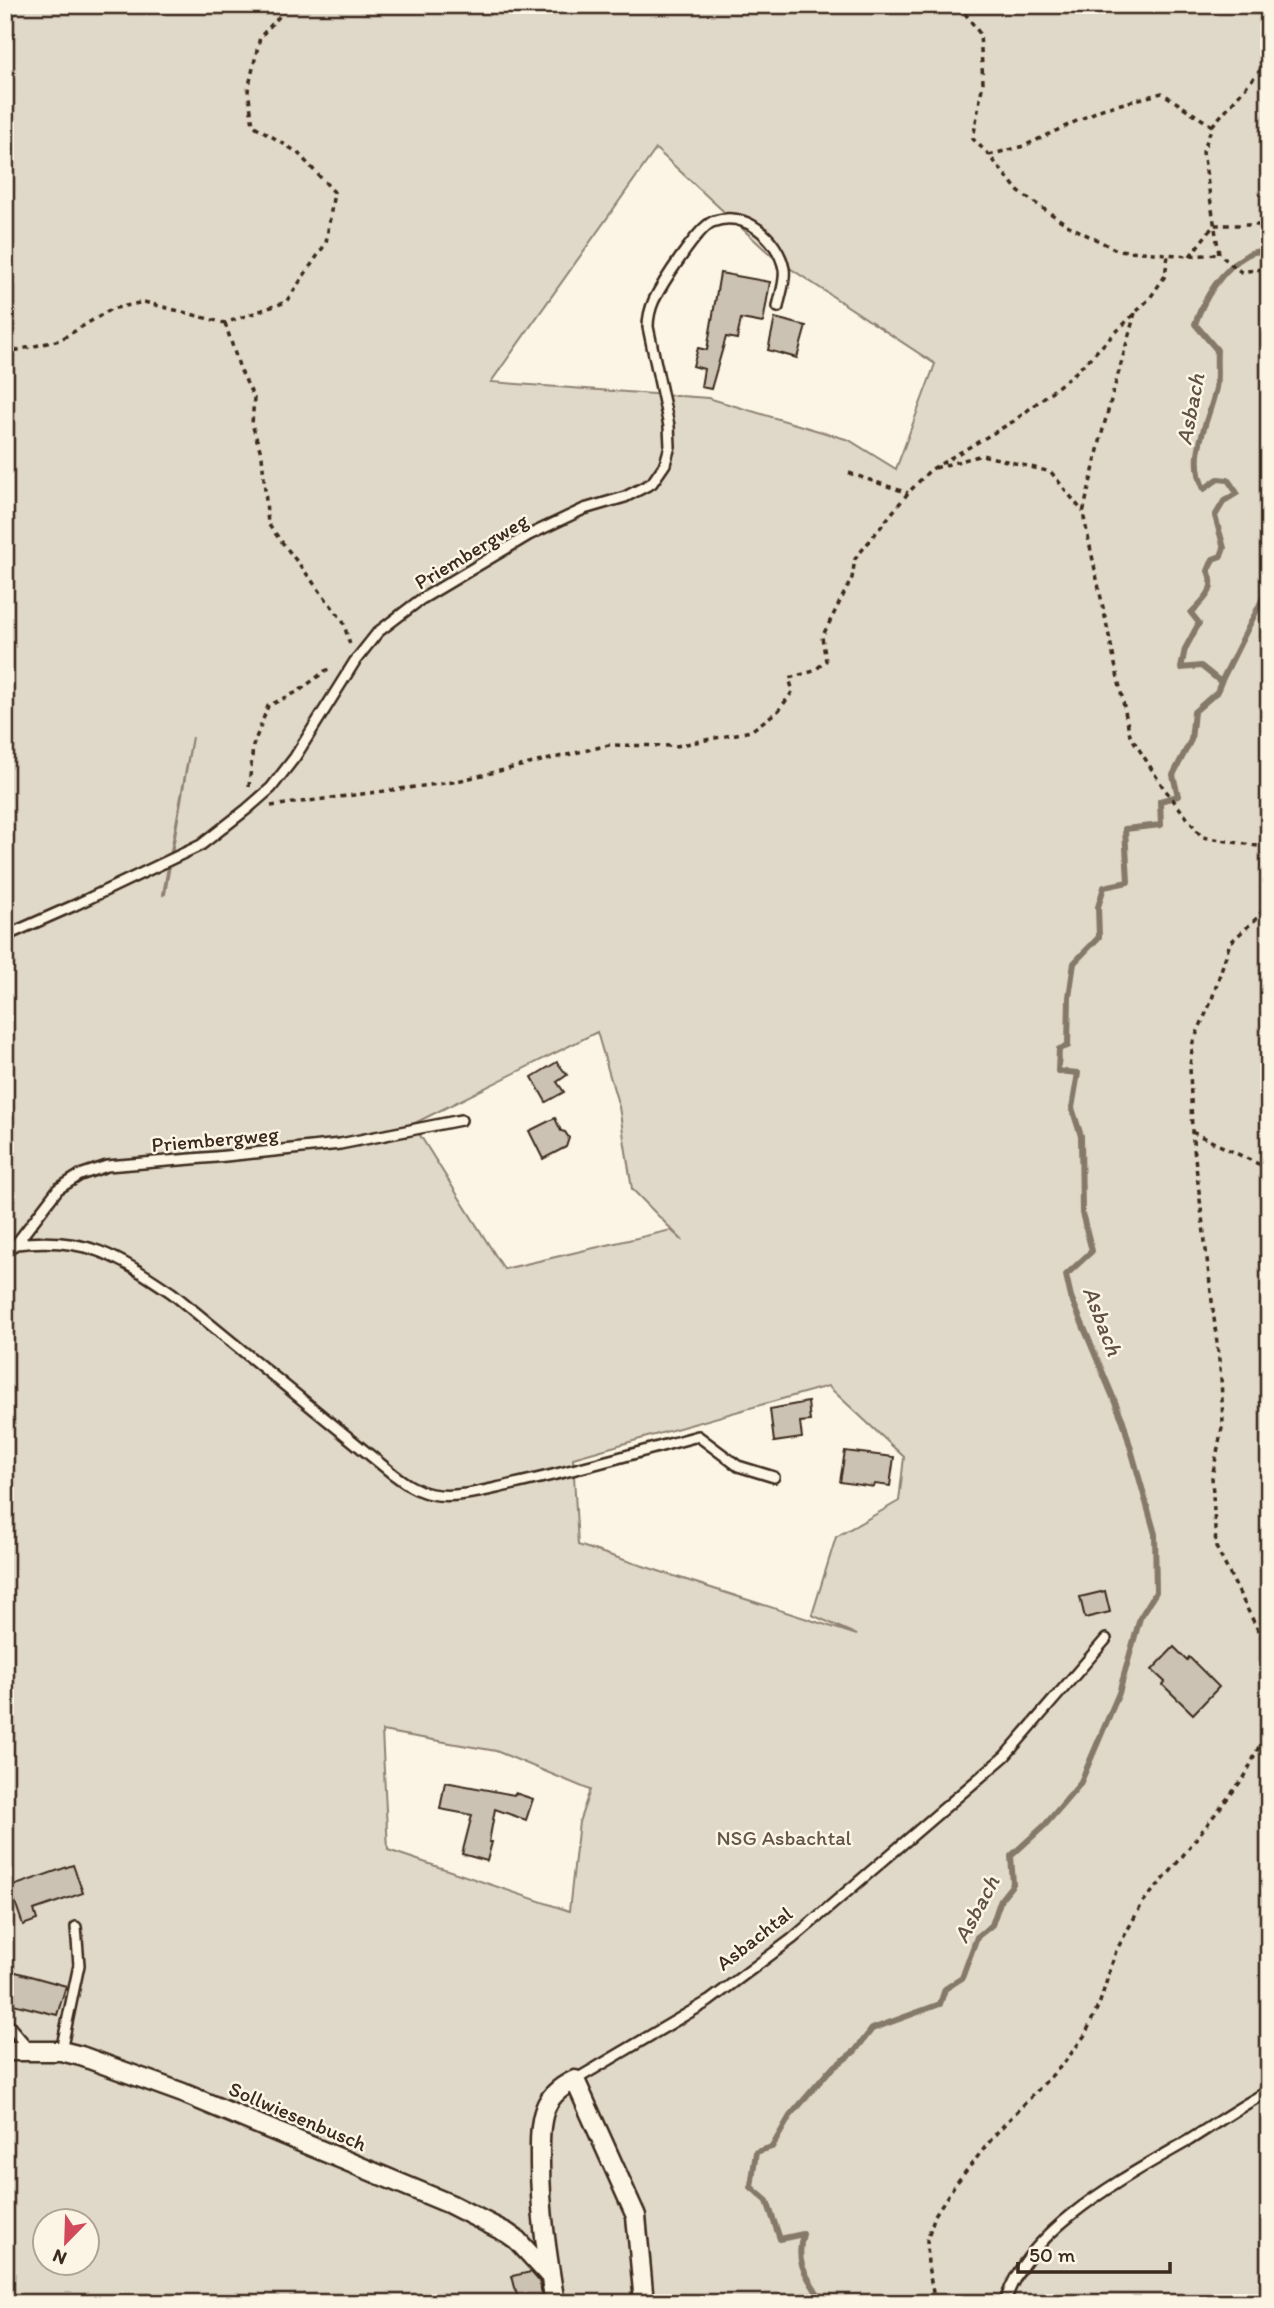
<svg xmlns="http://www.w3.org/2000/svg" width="1274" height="2308" font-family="Itim,sans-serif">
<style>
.green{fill:#e0d8c8;stroke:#8e8173;stroke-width:2;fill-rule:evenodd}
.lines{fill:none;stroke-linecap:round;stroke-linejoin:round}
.stream{stroke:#85796b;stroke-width:6}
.building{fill:#ccc2b3;stroke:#3b2a1e;stroke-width:2}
.service-casing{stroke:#3b2a1e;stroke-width:14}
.minor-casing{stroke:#3b2a1e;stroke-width:23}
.path{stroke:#3b2a1e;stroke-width:3.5;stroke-dasharray:5 5;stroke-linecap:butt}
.service{stroke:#fcf5e5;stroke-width:9}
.minor{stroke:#fcf5e5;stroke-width:18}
.labels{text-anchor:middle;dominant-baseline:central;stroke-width:5;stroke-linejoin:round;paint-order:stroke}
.street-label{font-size:21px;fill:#3b2a1e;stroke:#fcf5e5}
.park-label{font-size:21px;fill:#645648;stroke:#fcf5e5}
.water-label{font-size:23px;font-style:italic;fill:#605144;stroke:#fcf5e5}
</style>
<rect width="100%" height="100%" fill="#fcf5e5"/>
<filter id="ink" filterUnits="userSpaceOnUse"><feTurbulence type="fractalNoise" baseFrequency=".0143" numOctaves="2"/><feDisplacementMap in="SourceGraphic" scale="14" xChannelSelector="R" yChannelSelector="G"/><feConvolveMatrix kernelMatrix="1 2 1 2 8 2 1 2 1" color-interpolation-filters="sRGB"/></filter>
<g filter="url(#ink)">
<path class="green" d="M5,5h1264v2298h-1264zM656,149l117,108 162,107 -39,105 -47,-29 -141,-42 -217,-16zM192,737l-27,157 -2,1v-1zM597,1032l22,75 13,82 51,52 -12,-11 -167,39 -91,-145zM828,1386l76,71 -5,44 -63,36 -24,78 45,20 -279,-90 -5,-87zM382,1731l114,20 94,39 -11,32 -10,89 -181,-61zM46,2220h42v42h-42z"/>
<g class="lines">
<path class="stream" d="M1221,682l48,-96
M823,2303c-15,-27 -29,-37 -20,-69l-23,5 -13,-38 -16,-14 5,-35 16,-5 18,-31 39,-45 26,-20 17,-22 68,-25 5,-15 17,-11 15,-41 15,-12 9,-26 12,-15 -2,-28 34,-31 35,-41 39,-91 21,-75 16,-26 -1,-58 -32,-113 -52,-124 -5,-22 26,-24 -10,-38 -1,-77 -9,-28 6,-35 -20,-2 1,-22 9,-3 1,-49 5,-34 25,-26 -1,-30 6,-20 24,-5 -3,-53 36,-4 -1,-24 18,-5 -5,-21 18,-35 3,-28 23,-20 4,-10 -20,-16 -20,2 4,-19 14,-26 -8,-10c12,-13 27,-23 17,-42l5,-12 8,-3 3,-8 -9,-32 9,-15 13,-8 -9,-13 -10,-1 -14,10c-17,-35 5,-67 12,-101 2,-12 0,-26 1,-38l-22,-26c9,-26 27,-55 52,-69 6,-4 15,-4 22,-5"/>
</g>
<path class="building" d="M720,273l50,9 -7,41 -22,-4 -4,20 -11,-2 -15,52 -10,-2 3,-18 -11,-3 5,-18 9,2z
M775,318l31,8 -9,32 -29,-8z
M557,1062l10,13 -10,7 7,10 -18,10 -14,-25z
M555,1118l6,13 4,1 4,6 -3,9 -23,12 -14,-28z
M808,1402l2,19 -10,1 2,16 -28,4 -4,-33z
M845,1451l49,6 -4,29 -15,-2 -1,3 -34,-5z
M1105,1591l5,21 -25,6 -5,-21z
M1174,1647l13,13 2,-3 30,30 -26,27 -30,-29 2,-3 -13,-12z
M445,1782l69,13 1,-2 18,6 -7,21 -31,-11 -6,33h3l-5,19 -25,-7 10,-39 -32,-6z
M73,1865l10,28 -49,17 3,10 -14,5 -13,-38z
M5,1969l61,17 -9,29 -52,-13z
M531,2272l9,10 3,21h-24l-7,-27z"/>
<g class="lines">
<defs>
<path id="service" d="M5,936l68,-30 128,-61 46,-36 24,-21 24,-31 60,-96 23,-29 42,-32 109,-65 55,-26 41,-12 27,-14 13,-19 5,-18 -1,-20 -21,-99c0,-10 2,-18 6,-27 8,-16 43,-71 58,-78 32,-13 66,16 72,47 2,12 -4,26 -6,38
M16,1244c69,-8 100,11 156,49l221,181c12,9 23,17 38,20 25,5 55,-4 79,-9 64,-14 126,-32 188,-49l40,30 36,11
M5,1251l11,-7 42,-55 22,-14 27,-9 109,-9 124,-13 121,-24
M5,2021l25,29
M61,2051l18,-86 -3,-38
M575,2080l134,-79 83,-62 213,-183 101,-117
M1005,2303c20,-74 119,-125 181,-161 28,-17 54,-36 83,-51"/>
<path id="minor" d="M5,2051h56l20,5 102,37 267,111 57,29 10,7 33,36
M555,2303c-8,-47 -15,-93 -15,-140 0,-17 -1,-38 5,-54 5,-14 17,-23 30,-29l61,136 8,87"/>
</defs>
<use href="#service" class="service-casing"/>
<use href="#minor" class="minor-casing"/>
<path class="path" d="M959,5l21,29 3,48 -10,57 16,16 30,37 50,34 48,24 73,6 29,-2
M1212,126l57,-66
M989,155l35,-9 78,-37 60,-16 50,33 -9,26 16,102 22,18 28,-4
M1190,256l24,-31h55
M1135,313l-32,116 -20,84 47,222 33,52 39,50 56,9 11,-15
M225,323l15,46 14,29 -2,26 10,32 6,68 75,97 7,24
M5,353l55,-13 51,-31 33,-7 81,21 61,-21 40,-59 8,-51 -37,-40 -44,-27 -5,-35 12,-53 30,-32
M935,468l47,-13 69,17 32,40
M849,473l59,20
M249,787l4,-41 15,-40 31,-15 26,-20 8,-3
M271,806l182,-24 156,-37 67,1 75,-15 28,-21 14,-19 -4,-13 25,-7 12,-10 -4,-24 30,-59 3,-19 53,-66 22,-23 84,-49 61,-48 75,-75 15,-22 3,-21
M1269,902l-11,15 -28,26 -19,59 -18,40 -3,24 2,66 29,245 2,46 -11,54 4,70 49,97 4,30
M1192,1132l77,37
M935,2303l-7,-37 -1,-26 8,-25 19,-29 45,-56 65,-67 21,-28 15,-33 16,-51 27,-49 27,-30 75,-96 21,-44 3,-9"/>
<use href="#service" class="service"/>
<use href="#minor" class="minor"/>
</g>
</g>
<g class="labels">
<g class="street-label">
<text transform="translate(471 551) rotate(-31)">Priembergweg</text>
<text transform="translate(215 1139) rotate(-5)">Priembergweg</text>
<text transform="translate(754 1938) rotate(-38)">Asbachtal</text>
<text transform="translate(298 2116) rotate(23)">Sollwiesenbusch</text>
</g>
<g class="park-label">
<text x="784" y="1837">NSG Asbachtal</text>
</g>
<g class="water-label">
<text transform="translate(1190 409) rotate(-79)">Asbach</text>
<text transform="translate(1103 1321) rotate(69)">Asbach</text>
<text transform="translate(976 1909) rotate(-62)">Asbach</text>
</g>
</g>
<rect width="1274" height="2308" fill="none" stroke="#fcf5e5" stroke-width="28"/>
<rect x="14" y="14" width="1246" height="2280" fill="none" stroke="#3b2a1e" stroke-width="2.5" filter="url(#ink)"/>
<g transform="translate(66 2242) rotate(203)"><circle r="33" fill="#fcf5e5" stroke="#afa495" stroke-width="2"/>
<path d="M0-5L12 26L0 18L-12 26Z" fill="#d1495b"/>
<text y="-10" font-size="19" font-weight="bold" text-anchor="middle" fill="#3b2a1e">N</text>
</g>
<path d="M1018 2262v10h152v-10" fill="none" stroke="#3b2a1e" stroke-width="3.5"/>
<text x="1029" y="2262" font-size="21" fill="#3b2a1e" stroke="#fcf5e5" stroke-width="5" paint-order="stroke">50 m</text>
</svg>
